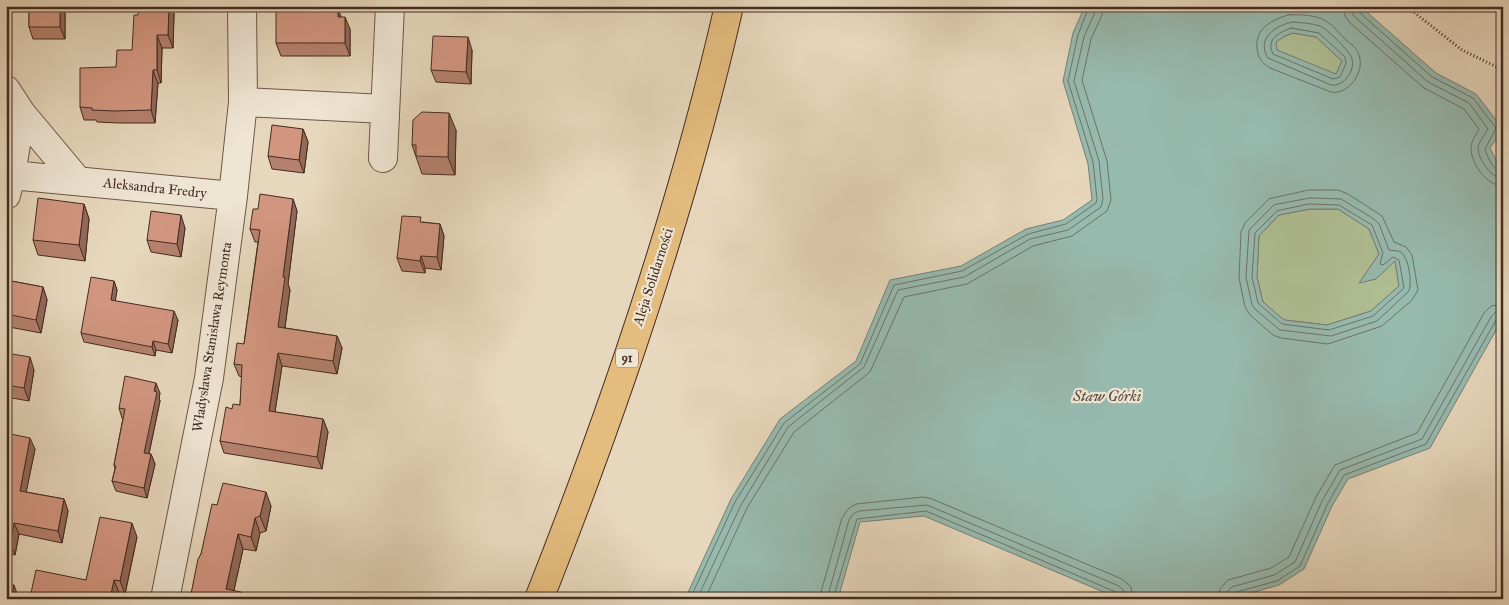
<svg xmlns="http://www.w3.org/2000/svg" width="1509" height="605" font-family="'IM FELL Great Primer',serif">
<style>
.green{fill:#b0bf95;stroke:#7a765c}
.water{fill:#97baaf;stroke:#758177;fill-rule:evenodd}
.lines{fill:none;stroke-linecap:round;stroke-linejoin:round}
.shore{stroke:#6d7368;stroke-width:1}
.minor-casing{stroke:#6c5748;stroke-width:30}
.major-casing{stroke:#432c22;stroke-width:30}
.path{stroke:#432c22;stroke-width:3;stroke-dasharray:1 2.5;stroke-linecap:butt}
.minor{stroke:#efe5d3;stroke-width:28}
.major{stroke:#e4bc7e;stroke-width:28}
.wall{fill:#b5816e;stroke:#432c22}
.shaded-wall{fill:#93695a;stroke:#432c22}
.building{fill:#d29680;stroke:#432c22}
.labels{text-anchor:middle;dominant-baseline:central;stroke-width:4.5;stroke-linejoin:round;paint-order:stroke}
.shield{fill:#efe5d3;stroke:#776457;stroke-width:1}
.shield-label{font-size:12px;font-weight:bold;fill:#432c22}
.street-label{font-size:14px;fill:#432c22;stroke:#efe5d3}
.water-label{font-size:15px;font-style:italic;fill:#54483e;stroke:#efe5d3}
</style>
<rect width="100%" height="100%" fill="#e7d7bc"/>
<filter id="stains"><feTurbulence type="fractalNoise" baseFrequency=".004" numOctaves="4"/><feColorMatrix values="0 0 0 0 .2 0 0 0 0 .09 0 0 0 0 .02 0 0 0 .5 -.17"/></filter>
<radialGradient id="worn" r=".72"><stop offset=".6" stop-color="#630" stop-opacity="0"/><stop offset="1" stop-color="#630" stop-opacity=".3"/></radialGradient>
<path class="green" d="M1293,33l23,4 26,24 -6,14 -60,-25 -1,-8 10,-6z
M1310,209h28l31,20 10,25 -19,28 16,-3 19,-19 4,26 -28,25 -44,14 -43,-5 -21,-18 -6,-25 2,-41 20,-21z"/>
<path class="water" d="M1085,6h275l76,67 40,21 27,35 -13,19 7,14 6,8v152l-3,1 -70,125 -82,31 -16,27 -28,63 -25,16 -50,14h-109l-196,-83 -64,6 -22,77h-153l46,-100 49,-80 76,-58 34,-81 71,-14 65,-37 37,-9 29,-20 -4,-36 -25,-83 10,-48zM1293,33l23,4 26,24 -6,13 -59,-24 -1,-8 9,-6zM1310,209h28l31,20 10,25 -20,29 17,-4 19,-18 4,25 -28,25 -44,14 -43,-5 -21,-18 -6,-25 2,-41 20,-21z"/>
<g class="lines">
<path class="shore" d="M1343,6l2,10 4,6 75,66 40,21 15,20c-3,6 -8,12 -8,19 0,16 16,38 32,38
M1350,6l4,10 74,66 41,21 19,26c-3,6 -9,12 -10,19 0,11 13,30 25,31
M1357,6l2,6 73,65 41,21 23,30 -11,21c3,9 8,22 18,23
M1288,15c10,-1 29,0 38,6 8,5 14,13 20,19 5,4 11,8 13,15 6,17 -10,40 -28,37l-61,-24c-8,-5 -12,-10 -13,-20 -2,-19 14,-28 31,-33z
M1293,22c8,1 19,1 27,4 6,2 31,26 32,33 3,12 -8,28 -21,26l-63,-27c-12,-19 7,-33 25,-36z
M1291,28l28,5 26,24 1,6 -6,14 -7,2 -60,-25c-7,-15 5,-21 18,-26z
M1309,190h29l10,4 34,22 12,26 12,5 6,8 6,35 -6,10 -30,26 -54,18 -47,-6 -8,-3 -23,-20 -5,-8 -6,-29 2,-46 4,-9 24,-24z
M1310,198l31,1 33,20 5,5 10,26c4,1 8,0 12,2 8,6 11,30 8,39l-32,30 -46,15 -51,-6 -24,-20 -4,-5 -6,-28 3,-47 25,-25z
M1309,204l30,1 33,20 11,28 -3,11 3,1 10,-8 6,3 5,28 -31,28 -44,14 -47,-6 -24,-21 -6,-26 3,-44 22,-22z
M690,599l45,-97 49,-79 76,-59 34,-79 68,-14 66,-37 38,-10 30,-21 1,-4 -4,-37 -25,-81 10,-46 11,-29
M697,599l44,-94 47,-78 76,-60 34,-77 66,-13 66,-38 38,-9 33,-23 2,-8 -4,-38 -25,-80 10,-44 11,-25 1,-6
M705,599l42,-91 47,-76 76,-60 34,-75 63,-13 66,-38 39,-10 35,-25 4,-11 -4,-39 -25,-81 9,-41 11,-24 1,-9
M819,599l23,-81 6,-9 8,-5 67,-7 9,2 190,80 9,8 2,12
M827,599l22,-79 4,-6 6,-3 68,-6 192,81 5,5 2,8
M833,599l24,-80 69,-8 190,81 3,2 1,5
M1218,599l2,-10 8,-9 43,-12 18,-11 27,-60 19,-32 82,-32 67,-120 7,-7 12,-2
M1226,599l1,-7 5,-5 42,-12 21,-13 27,-61 18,-31 82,-31 69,-122 5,-5 7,-1
M1232,599l1,-4 3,-3 41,-11 23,-15 28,-63 16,-28 82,-31 70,-124 7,-2"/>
<defs>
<path id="minor" d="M6,90l15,23 -10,62 -5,20
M243,102l142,7
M21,113l56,67
M383,158l7,-152
M11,175l222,21
M165,599l44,-221 24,-182 10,-94 -1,-96"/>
<path id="major" d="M539,599c76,-192 144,-391 190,-593"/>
</defs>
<use href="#minor" class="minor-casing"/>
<use href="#major" class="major-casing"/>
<path class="path" d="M1406,6l56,44 41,20"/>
<use href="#minor" class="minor"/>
<use href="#major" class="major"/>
</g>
<path class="wall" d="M29,6h35l1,2v31h-32l-4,-12z
M338,9l3,8 9,12v27h-69l-5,-13z
M174,13l-1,35h-11l-1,35h-3l-3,40h-36l-22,-1 -1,-2h-12l-4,-13 52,-57z
M472,50l-1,34 -35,-2 -5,-12z
M303,129l5,13 -4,31 -32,-4 -4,-13z
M456,130l-1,45 -33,-1 -10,-29z
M293,199l4,12 -9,73 2,6 -5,38 52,8 5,12 -5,26 -55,-8 -7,46 48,7 5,13 -6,37 -98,-16 -4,-12 12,-32 8,-4 2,-28 -3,-1 -5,-12 10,-20 14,-102h-3l-5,-13 8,-20z
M84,204l5,15 -4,42 -47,-6 -5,-15z
M422,222l18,2 4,12 -3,34 -16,-2v5l-23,-2 -5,-13z
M185,228l-4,29 -30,-5 -4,-12z
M6,280l37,7 4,13 -6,33 -32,-6 -3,-9z
M114,281l3,9 -2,11 63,19 -6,33 -16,-3 -1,6 -71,-14 -3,-9z
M6,353l28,17 -5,31 -23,-4z
M160,393l-1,5 1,3 -11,53h2l4,10 -8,34 -31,-7 -4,-10 3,-12 -1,-4 9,-47h-1l-3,-10z
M6,433l29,16 -9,43 38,7 4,12 -6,32 -43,-9 -4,21 -9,-2z
M217,505l54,1 -5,25 -6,2 -4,18 -13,-2 -9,41 -44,9 11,-45z
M137,537l-12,57 -6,-1 -1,6h-85l-2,-6 55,-13z"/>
<path class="shaded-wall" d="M60,6h4l1,2v31l-5,-12z
M169,6h3l2,7 -1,35 -5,-13z
M338,9l5,12 -5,-4z
M345,17l5,12v27l-5,-13z
M157,35l5,13 -1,35 -4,-13z
M468,37l4,13 -1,34 -5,-12z
M153,70l5,13 -3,40 -4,-13z
M449,113l7,17 -1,45 -7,-18z
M303,129l5,13 -4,31 -5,-13z
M293,199l4,12 -9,73 2,6 -7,50 -5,-13 5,-50z
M84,204l5,15 -4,42 -6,-16z
M181,215l4,13 -4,29 -4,-13z
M440,224l4,12 -3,34 -4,-13z
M421,256l4,12v5l-5,-12z
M114,281l3,9 -3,19 -3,-9z
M43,287l4,13 -6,33 -5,-13z
M174,311l4,9 -6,33 -4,-9z
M337,336l5,12 -5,26 -4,-13z
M153,341l3,9 -1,6 -3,-9z
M278,353l4,13 -9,58 -4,-13z
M30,357l4,13 -5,31 -5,-13z
M156,383l4,10 -1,5 1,3 -13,61 -3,-9z
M323,419l5,13 -6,37 -5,-12z
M30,438l5,11 -11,54 -4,-12z
M151,454l4,10 -8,34 -3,-10z
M266,492l5,14 -5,25 -6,-15z
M64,499l4,12 -6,32 -4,-12z
M255,518l5,15 -4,18 -5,-14z
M14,523l5,11 -4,21 -5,-12z
M132,523l5,14 -12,57 -5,-13z
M238,534l5,15 -11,50 -6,-10z
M114,580l5,13 -1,6h-8z
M14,585l5,14h-8z
M241,592l3,7h-4z"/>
<path class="building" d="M29,6h31v21h-31z
M139,6h30l-1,29h-11v35h-4l-2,40 -36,1 -23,-1v-2l-12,-1v-39l36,-1 1,-17h15l2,-35h4z
M276,9h62v8h7v26h-69z
M433,36l35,1 -2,35 -35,-2z
M422,112l27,1 -1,44 -32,-1v-11h-4l1,-25z
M272,125l31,4 -4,31 -31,-4z
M260,194l33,5 -10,78h2l-7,50 59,9 -4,25 -55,-8 -9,58 54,8 -6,38 -97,-16 6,-34 6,2 1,-5 7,1 2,-40 -8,-1 3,-21 7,1 16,-114 -10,-1 3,-20h5z
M38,198l46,6 -5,41 -46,-5z
M151,211l30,4 -4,29 -30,-4z
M402,216l19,1 -1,5 20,2 -3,33 -16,-1 -1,5 -23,-3z
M91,277l23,4 -3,19 63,11 -6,33 -15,-3 -1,6 -71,-14z
M6,280l37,7 -7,33 -30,-6v-7l1,-7h-1z
M6,353l24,4 -6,31 -18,-3z
M125,376l31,7 -2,8 3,1 -13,61 7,1 -7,34 -32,-7 4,-15 -2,-1 11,-56 -6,-1z
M6,433l24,5 -10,53 44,8 -6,32 -44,-8 -4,20 -4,-1z
M223,483l43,9 -6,24 -5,2 -4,19 -13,-3 -12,55 15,3 -1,7h-50l8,-40 3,-5 11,-50 5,1z
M100,517l32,6 -12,58 -6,-1 -4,19h-54l-25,-6 5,-23 50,10z
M6,584l8,1 -3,14h-5z"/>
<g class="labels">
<rect class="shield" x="616" y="348.5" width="22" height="19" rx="4"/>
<g class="shield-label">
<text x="627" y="358">91</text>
</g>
<g class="street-label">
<text transform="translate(155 188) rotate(6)">Aleksandra Fredry</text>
<text transform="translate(653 277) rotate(-72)">Aleja Solidarności</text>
<text transform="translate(212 337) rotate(-81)">Władysława Stanisława Reymonta</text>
</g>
<g class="water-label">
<text x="1107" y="396">Staw Górki</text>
</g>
</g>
<rect width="1509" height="605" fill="none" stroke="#e7d7bc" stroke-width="25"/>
<rect x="8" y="8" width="1494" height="590" fill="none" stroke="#432c22" stroke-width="2.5"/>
<rect x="12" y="12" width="1484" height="580" fill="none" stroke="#432c22"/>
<rect width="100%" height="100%" filter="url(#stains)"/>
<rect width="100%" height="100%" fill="url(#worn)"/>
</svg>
